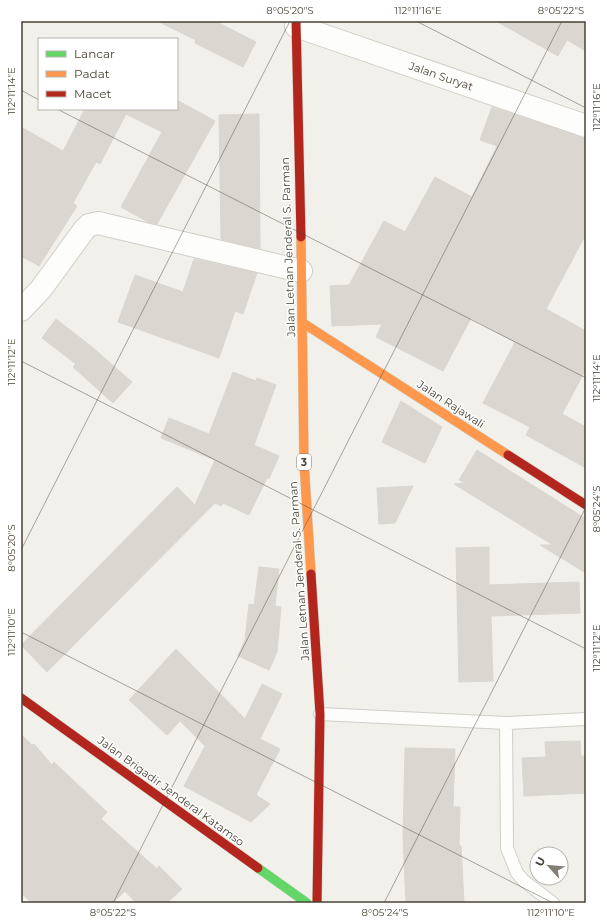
<svg xmlns="http://www.w3.org/2000/svg" width="607" height="924" font-family="Montserrat,sans-serif">
<style>
.building{fill:#dad7d1;stroke:#dad7cf}
.lines{fill:none;stroke-linecap:round;stroke-linejoin:round}
.lane-casing{stroke:#d0cec7;stroke-width:14}
.street-casing{stroke:#d0cec7;stroke-width:24}
.fast-casing{stroke:#d2cec0;stroke-width:10}
.slow-casing{stroke:#d2cec0;stroke-width:10}
.jam-casing{stroke:#d2cec0;stroke-width:10}
.lane{stroke:#fdfdfc;stroke-width:12}
.street{stroke:#fdfdfc;stroke-width:22}
.fast{stroke:#63d668;stroke-width:9}
.slow{stroke:#ff974d;stroke-width:9}
.jam{stroke:#b3261e;stroke-width:9}
.ticks{fill:none;stroke:#494235;stroke-width:1;stroke-opacity:0.45}
.labels{text-anchor:middle;dominant-baseline:central;stroke-width:3;stroke-linejoin:round;paint-order:stroke}
.shield{fill:#fff;stroke:#807b72;stroke-width:1}
.shield-label{font-size:10px;font-weight:bold;fill:#494235}
.street-label{font-size:11px;fill:#494235;stroke:#fff}
.neatline{fill:none;stroke:#494235;stroke-width:1.5}
.ticks-label{font-size:10px;text-anchor:middle;fill:#494235}
</style>
<rect width="100%" height="100%" fill="#f2f0ea"/>
<path class="building" d="M157,21h58l41,21 -13,25 -48,-24 1,-3z
M496,21h90v30l-19,-11 -9,16z
M177,100l38,21 -58,103 -9,-2 -27,-15 41,-75 -36,-18 -26,50 -4,-2 -23,41 4,3 -38,60 -18,-10v-129l42,24 22,-42h92z
M492,107l94,31v96l-40,75 40,22v38l-24,45 24,13v41l-60,-33 4,-8 -47,-24 32,-61 -44,-24 -28,53 -67,-34 6,-13 -50,2 -2,-40 19,-1 35,-64 21,11 30,-55 37,20 25,-51 -17,-6z
M259,114l1,135 -39,-10 -2,-124z
M194,259l63,14 -14,41 -8,-3 -16,47 -101,-36 17,-47 48,17z
M56,319l36,28 40,35 -19,21 -40,-36 3,-3 -34,-26z
M233,372l23,9 1,-3 19,7 -22,60 25,11 -10,23 -2,-1 -18,37 -26,-12 -2,3 -6,-3 -168,169 -26,-27 156,-158 18,18 20,-45 -54,-22 8,-20 40,16z
M401,401l41,26 -17,36 -43,-21z
M477,450l109,69v54l-46,-28h13l-99,-61 12,-1 -7,-3z
M413,486l-18,37 -16,1 -2,-36z
M489,547v38l90,-3 1,31 -89,3 2,65 -34,1 -3,-134z
M259,567l20,2 -4,37 6,1 -4,45 -8,18 -31,-14 7,-16 4,-36 5,1z
M176,649l69,70 17,-35 20,10 -22,45 20,10 -24,46 14,9 -19,18 -67,-36 21,-40 -25,-25 -13,14 -38,-35z
M21,734l11,11 2,-1 18,21 2,-3 53,50 -6,7 56,50 2,-3 23,23 -15,14h-31l-11,-12 -12,12h-81l-11,-10z
M580,741l1,15h5v37l-62,3 -2,-38 24,-1 -1,-15z
M405,748l50,1 -2,58h7l-1,39h2l3,56 -58,1 -3,-65z"/>
<g class="lines">
<defs>
<path id="lane" d="M320,714l186,9 80,-4
M506,723l1,125 10,25 7,8 29,22"/>
<path id="street" d="M296,26l290,100
M21,310l20,-21 43,-59 5,-5 9,-2 203,48"/>
<path id="fast" d="M258,868l49,35"/>
<path id="slow" d="M301,237l3,225 7,112
M303,323l205,132"/>
<path id="jam" d="M296,21l5,216
M508,455l78,50
M311,574l9,140 -3,189
M21,698l237,170"/>
</defs>
<use href="#lane" class="lane-casing"/>
<use href="#street" class="street-casing"/>
<use href="#fast" class="fast-casing"/>
<use href="#slow" class="slow-casing"/>
<use href="#jam" class="jam-casing"/>
<use href="#lane" class="lane"/>
<use href="#street" class="street"/>
<use href="#fast" class="fast"/>
<use href="#slow" class="slow"/>
<use href="#jam" class="jam"/>
</g>
<path class="ticks" d="M416,21l170,87M21,90l18,10M57,109l529,269M21,361l565,288M21,550l269,-529M21,632l532,271M21,902l1,1M113,903l449,-882M384,903l202,-396"/>
<g class="labels">
<rect class="shield" x="297" y="454" width="14" height="16" rx="3"/>
<g class="shield-label">
<text x="304" y="462">3</text>
</g>
<g class="street-label">
<text transform="translate(441 76) rotate(19)">Jalan Suryat</text>
<text transform="translate(288 247) rotate(-92)">Jalan Letnan Jenderal S. Parman</text>
<text transform="translate(451 404) rotate(33)">Jalan Rajawali</text>
<text transform="translate(299 571) rotate(-94)">Jalan Letnan Jenderal S. Parman</text>
<text transform="translate(171 791) rotate(36)">Jalan Brigadir Jenderal Katamso</text>
</g>
</g>
<rect width="607" height="924" fill="none" stroke="#ffffff" stroke-width="44"/>
<rect x="38" y="38" width="140" height="72" fill="#ffffff" stroke="#b6b3ae"/>
<rect x="46" y="51" width="20" height="6" fill="#63d668" stroke="#b6b3ae"/>
<text x="74" y="58" font-size="12" fill="#494235">Lancar</text>
<rect x="46" y="71" width="20" height="6" fill="#ff974d" stroke="#b6b3ae"/>
<text x="74" y="78" font-size="12" fill="#494235">Padat</text>
<rect x="46" y="91" width="20" height="6" fill="#b3261e" stroke="#b6b3ae"/>
<text x="74" y="98" font-size="12" fill="#494235">Macet</text>
<g transform="translate(549 866) rotate(297)"><circle r="19" fill="#ffffff" stroke="#b6b3ae"/>
<path d="M0-3L7 15L0 10L-7 15Z" fill="#847f74"/>
<text y="-6" font-size="11" font-weight="bold" text-anchor="middle" fill="#494235">U</text>
</g>
<rect x="22" y="22" width="563" height="880" class="neatline"/>
<g class="ticks-label">
<text x="290" y="14">8°05'20"S</text>
<text x="418" y="14">112°11'16"E</text>
<text x="561" y="14">8°05'22"S</text>
<text transform="translate(11 91) rotate(-90)" y="4">112°11'14"E</text>
<text transform="translate(596 107) rotate(-90)" y="4">112°11'16"E</text>
<text transform="translate(11 362) rotate(-90)" y="4">112°11'12"E</text>
<text transform="translate(596 378) rotate(-90)" y="4">112°11'14"E</text>
<text transform="translate(596 509) rotate(-90)" y="4">8°05'24"S</text>
<text transform="translate(11 548) rotate(-90)" y="4">8°05'20"S</text>
<text transform="translate(11 632) rotate(-90)" y="4">112°11'10"E</text>
<text transform="translate(596 648) rotate(-90)" y="4">112°11'12"E</text>
<text x="113" y="916">8°05'22"S</text>
<text x="385" y="916">8°05'24"S</text>
<text x="551" y="916">112°11'10"E</text>
</g>
</svg>
